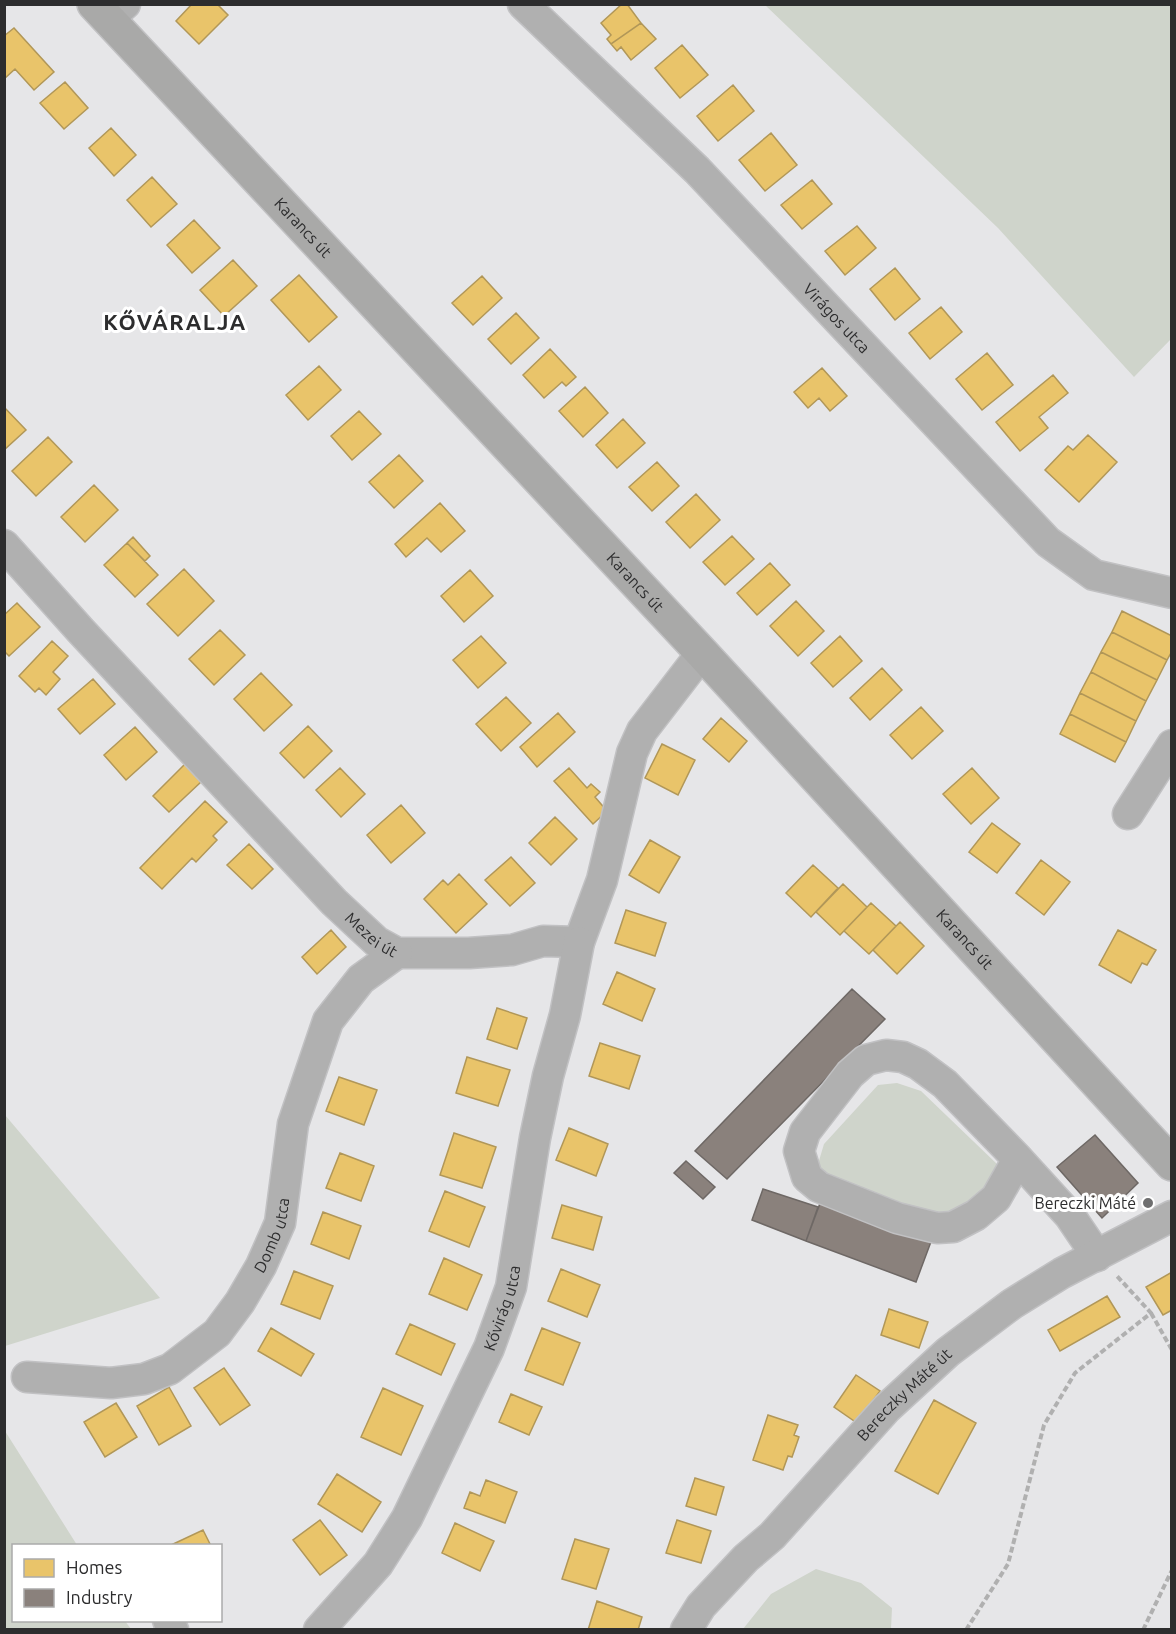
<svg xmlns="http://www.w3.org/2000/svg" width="1176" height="1634" font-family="Ubuntu,sans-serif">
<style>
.green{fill:#cfd4cb}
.homes{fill:#e9c46a;stroke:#b19758;stroke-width:1.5}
.industry{fill:#8a817c;stroke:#6e6865;stroke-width:1.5}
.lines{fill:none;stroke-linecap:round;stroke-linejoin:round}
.minor-casing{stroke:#c1c1c3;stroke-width:33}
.major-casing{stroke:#c1c1c3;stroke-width:36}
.path{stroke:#b0b0b0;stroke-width:4;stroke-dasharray:6 3;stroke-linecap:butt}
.minor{stroke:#b0b0b0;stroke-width:30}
.major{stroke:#a9a9a8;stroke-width:33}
.poi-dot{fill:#6e6e6f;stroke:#fff;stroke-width:2}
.labels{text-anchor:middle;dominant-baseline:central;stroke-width:6;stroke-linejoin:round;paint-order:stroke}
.street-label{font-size:16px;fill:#2d2d2e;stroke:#fff}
.poi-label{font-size:16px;fill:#2d2d2e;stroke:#fff;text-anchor:end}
.district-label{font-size:22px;font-weight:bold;letter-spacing:1.5px;fill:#2d2d2e;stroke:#fff}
</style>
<rect width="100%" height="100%" fill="#e6e6e8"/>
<path class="green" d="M765,5h406v334l-37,38 -136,-149z
M897,1083l24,8 77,74v15l-48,42 -131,-44 -1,-14 6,-20 54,-59z
M4,1115h1l155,183 -155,48z
M5,1431l72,114 -63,1v74l111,1 6,8h-126z
M816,1569l45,14 31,25 -1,21h-148l28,-35z"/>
<path class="homes" d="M192,4h25l11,11 -29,29 -23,-23z
M622,4h5l14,19 -30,21 -4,-5 4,-4 -10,-12z
M641,23l15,16 -25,21 -10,-13 -4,4 -6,-7z
M14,28l40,44 -20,18 -19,-21 -11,10v-43z
M682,45l26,30 -28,23 -25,-30z
M65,82l23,26 -24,21 -24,-26z
M733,85l21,26 -36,30 -21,-25z
M111,128l25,27 -22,21 -25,-28z
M771,133l26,32 -32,26 -26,-31z
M152,177l25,27 -26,23 -24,-27z
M812,180l20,24 -30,25 -21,-24z
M194,220l26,28 -28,25 -25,-28z
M857,226l19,22 -31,27 -20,-24z
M233,260l24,26 -33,30 -24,-26z
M895,268l25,31 -25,21 -25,-31z
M299,275l38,42 -28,25 -38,-42z
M482,276l20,22 -29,27 -21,-22z
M941,307l21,25 -32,27 -21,-26z
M516,313l23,25 -28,26 -23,-25z
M550,349l26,28 -10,9 -4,-4 -18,16 -21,-23z
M987,353l26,32 -31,25 -26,-31z
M319,366l22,24 -33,30 -22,-25z
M822,368l25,28 -17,15 -11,-13 -11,10 -14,-16z
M1053,375l15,18 -29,24 9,11 -28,23 -24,-29z
M585,387l23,26 -25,24 -24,-26z
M4,407l22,23 -22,20z
M359,411l22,23 -29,26 -21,-24z
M623,419l22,24 -28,25 -21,-23z
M1088,435l29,27 -38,40 -34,-32 23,-24 5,4z
M48,437l24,25 -36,34 -24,-25z
M399,455l24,26 -29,27 -25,-26z
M657,462l22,24 -27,25 -23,-24z
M94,485l24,25 -33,32 -24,-25z
M696,494l24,26 -30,28 -24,-26z
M440,503l25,28 -24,21 -14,-14 -21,19 -11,-13z
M732,536l22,23 -29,26 -22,-23z
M133,537l17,19 -5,5 -18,-18z
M127,543l31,32 -23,22 -31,-32z
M770,563l20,22 -33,30 -20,-22z
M184,569l30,32 -36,35 -31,-32z
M470,570l23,26 -29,26 -23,-26z
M796,601l28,30 -26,25 -28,-30z
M17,603l23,24 -31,29 -5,-5v-36z
M1122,611l50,25v15l-5,9 -55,-28z
M220,630l25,25 -31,30 -25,-26z
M1112,632l55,28 -10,20 -56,-28z
M481,636l25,27 -28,25 -25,-28z
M840,636l22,25 -29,26 -22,-24z
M52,641l16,15 -15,16 7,7 -14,16 -7,-7 -4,4 -16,-16z
M1101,652l56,28 -11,21 -55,-29z
M882,668l20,22 -32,30 -20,-22z
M1091,672l55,29 -10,20 -56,-28z
M261,673l31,32 -28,26 -30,-32z
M93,679l22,25 -35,30 -22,-25z
M1080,693l56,28 -10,21 -56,-28z
M506,697l25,26 -30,28 -25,-27z
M921,707l22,24 -31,28 -22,-24z
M558,713l17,19 -38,35 -17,-20z
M1070,714l56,28 -11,20 -55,-28z
M721,718l26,23 -18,21 -26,-23z
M308,726l24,25 -28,27 -24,-25z
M135,727l22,25 -31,28 -22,-25z
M662,744l33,16 -17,35 -33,-17z
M185,764l17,17 -33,31 -16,-16z
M340,768l25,26 -24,23 -25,-27z
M569,768l18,20 4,-4 9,8 -5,5 12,14 -14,13 -39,-43z
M972,768l27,30 -28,26 -28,-30z
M205,801l22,21 -14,14 4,4 -21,22 -4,-4 -30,31 -22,-21z
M401,805l24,28 -34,30 -24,-28z
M555,817l22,22 -26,26 -22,-22z
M992,823l28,21 -23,29 -28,-21z
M650,840l30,17 -21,36 -30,-18z
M249,844l24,25 -21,20 -25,-24z
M511,857l24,26 -25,23 -25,-26z
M1041,860l29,22 -26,33 -28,-22z
M813,865l25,23 -27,29 -25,-24z
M459,874l28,30 -31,29 -32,-34 19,-19 5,5z
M843,884l24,23 -27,28 -24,-23z
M871,903l25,23 -27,28 -25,-23z
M626,910l40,13 -11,33 -40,-13z
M900,922l24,24 -27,28 -24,-24z
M331,930l15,17 -29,27 -15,-17z
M1118,930l38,20 -9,15 -5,-2 -11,20 -32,-18z
M617,972l38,17 -13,32 -39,-17z
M497,1008l30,10 -10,31 -30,-10z
M600,1043l40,13 -11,33 -40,-13z
M467,1057l43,13 -12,36 -42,-13z
M339,1077l38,13 -13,35 -38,-14z
M569,1128l39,16 -12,32 -40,-16z
M454,1133l42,14 -14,41 -42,-13z
M340,1153l34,13 -13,35 -35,-13z
M445,1191l40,16 -16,40 -40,-16z
M562,1205l40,12 -9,33 -41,-12z
M323,1212l38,14 -12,33 -38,-15z
M444,1258l38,17 -15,35 -38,-16z
M561,1269l39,16 -13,32 -39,-16z
M294,1271l39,15 -13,33 -39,-15z
M1172,1272v38l-9,5 -17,-28z
M1107,1296l13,21 -60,34 -12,-21z
M889,1309l39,13 -9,26 -38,-13z
M410,1324l45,20 -14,31 -45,-21z
M271,1328l43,26 -13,22 -43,-25z
M542,1328l38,15 -17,42 -38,-15z
M224,1368l26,37 -30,20 -26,-37z
M856,1375l24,16 -23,32 -23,-16z
M169,1387l22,39 -32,19 -22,-39z
M383,1388l40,18 -22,49 -40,-18z
M511,1394l31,13 -13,28 -30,-13z
M934,1400l42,23 -38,71 -43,-23z
M116,1403l21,34 -32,20 -21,-35z
M768,1415l30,10 -4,10 5,2 -7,20 -4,-1 -5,14 -30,-10z
M337,1474l44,28 -19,30 -44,-28z
M695,1478l29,9 -8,28 -30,-9z
M486,1480l31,12 -12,31 -41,-15 6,-16 10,4z
M320,1520l27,35 -27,20 -27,-35z
M677,1520l34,11 -10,32 -35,-10z
M455,1523l39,18 -14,30 -38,-18z
M203,1530l8,16h-42z
M575,1539l34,10 -13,40 -34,-10z
M597,1601l45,16 -4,13h-50z"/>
<path class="industry" d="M852,989l33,30 -158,160 -32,-28z
M1095,1135l43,48 -36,35 -45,-51z
M686,1161l29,26 -12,12 -29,-26z
M763,1189l55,18 -12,34 -54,-21z
M822,1198l110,41 -16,43 -110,-41z"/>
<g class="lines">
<defs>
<g id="minor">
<path id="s1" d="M523,4l174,166 351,372 46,33 78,18"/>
<path d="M108,19l17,-15"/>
<path id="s2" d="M4,545l77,86 253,271 43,40 20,11h72l43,-3 31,-9 36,1 23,-62 30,-127 10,-22 60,-78"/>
<path d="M1128,814l44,-69"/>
<path d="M1018,1159l-22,39 -20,17 -23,12 -16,1 -40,-10 -78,-31 -12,-10 -8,-26 6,-19 45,-58 16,-14 20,-5 17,2 15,7 27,20 73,75 52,57 27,40"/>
<path id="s3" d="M27,1377l84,6 33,-4 26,-10 47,-36 23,-31 21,-36 19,-43 13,-99 35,-103 33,-42 36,-26"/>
<path d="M168,1620l5,10"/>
<path id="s4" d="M319,1630l59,-66 29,-46 82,-170 22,-61 24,-149 13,-62 17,-61 14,-73"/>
<path id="s5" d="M686,1630l15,-24 45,-48 26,-22 115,-128 61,-56 64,-48 50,-31 110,-57"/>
</g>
<g id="major">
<path id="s6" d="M94,4l608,649 470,511"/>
</g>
</defs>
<use href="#minor" class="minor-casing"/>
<use href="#major" class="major-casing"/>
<path class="path" d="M1151,1313l21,37
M966,1630l42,-66 36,-139 31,-52 76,-60 -35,-38
M1143,1630l29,-60"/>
<use href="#minor" class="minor"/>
<use href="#major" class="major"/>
</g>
<circle class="poi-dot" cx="1148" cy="1203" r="6"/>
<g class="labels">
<g class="street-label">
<text stroke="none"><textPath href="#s6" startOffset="306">Karancs út</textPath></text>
<text stroke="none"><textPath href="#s1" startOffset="444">Virágos utca</textPath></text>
<text stroke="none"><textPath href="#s6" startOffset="792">Karancs út</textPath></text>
<text stroke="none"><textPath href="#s2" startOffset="536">Mezei út</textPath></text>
<text stroke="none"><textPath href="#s6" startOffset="1278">Karancs út</textPath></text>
<text stroke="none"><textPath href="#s3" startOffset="318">Domb utca</textPath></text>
<text stroke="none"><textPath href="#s4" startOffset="374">Kővirág utca</textPath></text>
<text stroke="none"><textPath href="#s5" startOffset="322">Bereczky Máté út</textPath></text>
</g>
<g class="poi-label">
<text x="1136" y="1203">Bereczki Máté</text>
</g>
<g class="district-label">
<text x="175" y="321">KŐVÁRALJA</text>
</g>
</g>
<rect width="1176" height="1634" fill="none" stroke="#2d2d2e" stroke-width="12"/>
<rect x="12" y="1544" width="210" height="78" fill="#ffffff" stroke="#ababab" stroke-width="1.5"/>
<rect x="24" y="1559" width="30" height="18" fill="#e9c46a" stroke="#ababab" stroke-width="1.5"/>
<text x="66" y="1574" font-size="18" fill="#2d2d2e">Homes</text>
<rect x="24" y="1589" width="30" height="18" fill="#8a817c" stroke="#ababab" stroke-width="1.5"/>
<text x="66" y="1604" font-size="18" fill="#2d2d2e">Industry</text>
</svg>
